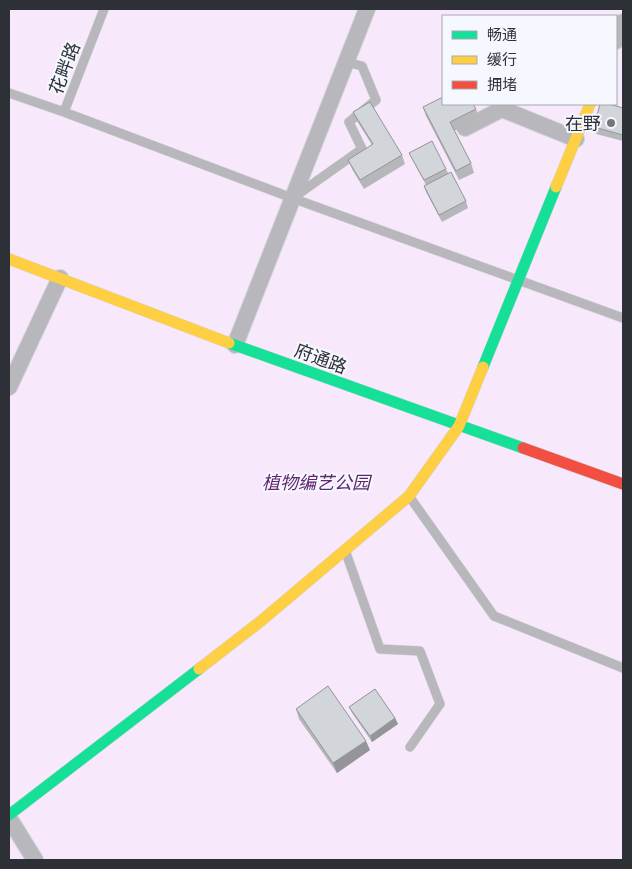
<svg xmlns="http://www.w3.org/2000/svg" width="632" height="869" font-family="'PT Serif','Noto Sans SC',serif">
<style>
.green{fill:#f7e8fc;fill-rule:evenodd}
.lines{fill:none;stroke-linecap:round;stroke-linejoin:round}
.lane-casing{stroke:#d4d5d9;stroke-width:10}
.street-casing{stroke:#d4d5d9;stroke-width:18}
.fast-casing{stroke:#d4d5d9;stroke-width:12}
.slow-casing{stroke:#d4d5d9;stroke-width:12}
.jam-casing{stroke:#d4d5d9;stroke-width:12}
.lane{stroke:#b8b8bc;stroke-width:9}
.street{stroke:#b8b8bc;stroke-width:16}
.fast{stroke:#16e098;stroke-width:11}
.slow{stroke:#ffcf43;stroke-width:11}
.jam{stroke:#f24e42;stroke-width:11}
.wall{fill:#b5b7bb}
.shaded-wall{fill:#939598}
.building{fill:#d2d5d9;stroke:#939598}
.poi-dot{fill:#74767c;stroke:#f5f8ff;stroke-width:2}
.labels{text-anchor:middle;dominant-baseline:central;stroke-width:4;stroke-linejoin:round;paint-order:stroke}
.street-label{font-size:18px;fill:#2e3037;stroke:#f5f8ff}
.poi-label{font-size:18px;fill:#2e3037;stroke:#f5f8ff;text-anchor:end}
.park-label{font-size:18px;font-style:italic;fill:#62256e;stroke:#f5f8ff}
</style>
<rect width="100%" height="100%" fill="#f7f9fd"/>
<path class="green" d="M9,9h614v851h-614zM443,16h173v88h-173z"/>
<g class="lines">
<defs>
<path id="lane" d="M9,93l55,19 40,-103
M64,112l228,86 331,120
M297,195l65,-46 -13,-27 27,-22 -14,-34 -16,-4
M409,496l85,120 129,52
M346,553l34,96 40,2 20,53 -30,43"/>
<path id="street" d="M616,41l7,-19
M465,128l37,-19 74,30
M235,345l132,-336
M9,387l51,-109
M9,818l26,42"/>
<path id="fast" d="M229,343l294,105
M483,367l73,-180
M9,815l190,-146"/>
<path id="slow" d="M556,187l34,-83
M9,259l220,84
M199,669l62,-48 148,-125 50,-70 24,-59"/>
<path id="jam" d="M523,448l100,36"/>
</defs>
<use href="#lane" class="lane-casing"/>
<use href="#street" class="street-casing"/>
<use href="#fast" class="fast-casing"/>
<use href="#slow" class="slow-casing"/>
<use href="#jam" class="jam-casing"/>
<use href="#lane" class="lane"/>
<use href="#street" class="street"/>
<use href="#fast" class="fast"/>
<use href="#slow" class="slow"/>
<use href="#jam" class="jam"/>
</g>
<path class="wall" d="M423,107l53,2 3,9 -25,13 17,32 3,10 -15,7 -33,-64z
M623,108v33l-27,-7 -2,-7z
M353,112l49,43 3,9 -41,25 -12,-20 -4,-9 24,-15 -15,-24z
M409,153l37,16 2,4 18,28 2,7 -26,14 -16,-30 -2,-6 2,-1 -14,-26z
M349,707l46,11 3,6 -26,18 -20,-29z
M296,709l74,41 -33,23 -38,-54z"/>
<path class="shaded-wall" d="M395,718l3,6 -26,18 -2,-6z
M366,741l4,9 -33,23 -4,-10z"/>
<path class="building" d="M443,97v7h30l3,5 -26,13 21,41 -15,8 -33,-64z
M370,102l32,53 -42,25 -12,-20 25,-16 -20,-32z
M600,104h9l14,4v27l-29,-8z
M432,141l14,28 -22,11 -15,-27z
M451,172l15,29 -27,14 -15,-29z
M328,686l38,55 -33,22 -37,-54z
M375,689l20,29 -25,18 -21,-29z"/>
<circle class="poi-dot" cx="611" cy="123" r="5"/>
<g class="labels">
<g class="street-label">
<text transform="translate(64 68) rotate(-69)">花畔路</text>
<text transform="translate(321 358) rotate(20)">府通路</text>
</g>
<g class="poi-label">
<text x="601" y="123">在野</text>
</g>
<g class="park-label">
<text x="316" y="482">植物编艺公园</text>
</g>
</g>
<rect width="632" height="869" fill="none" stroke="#2e3037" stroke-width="20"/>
<rect x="442" y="15" width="175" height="90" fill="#f5f8ff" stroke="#a5a8af"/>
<rect x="452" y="31" width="25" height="8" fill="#16e098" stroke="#a5a8af"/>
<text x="487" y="40" font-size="15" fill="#2e3037">畅通</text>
<rect x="452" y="56" width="25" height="8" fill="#ffcf43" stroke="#a5a8af"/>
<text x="487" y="65" font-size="15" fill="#2e3037">缓行</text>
<rect x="452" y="81" width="25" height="8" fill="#f24e42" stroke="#a5a8af"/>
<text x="487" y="90" font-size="15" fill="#2e3037">拥堵</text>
</svg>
